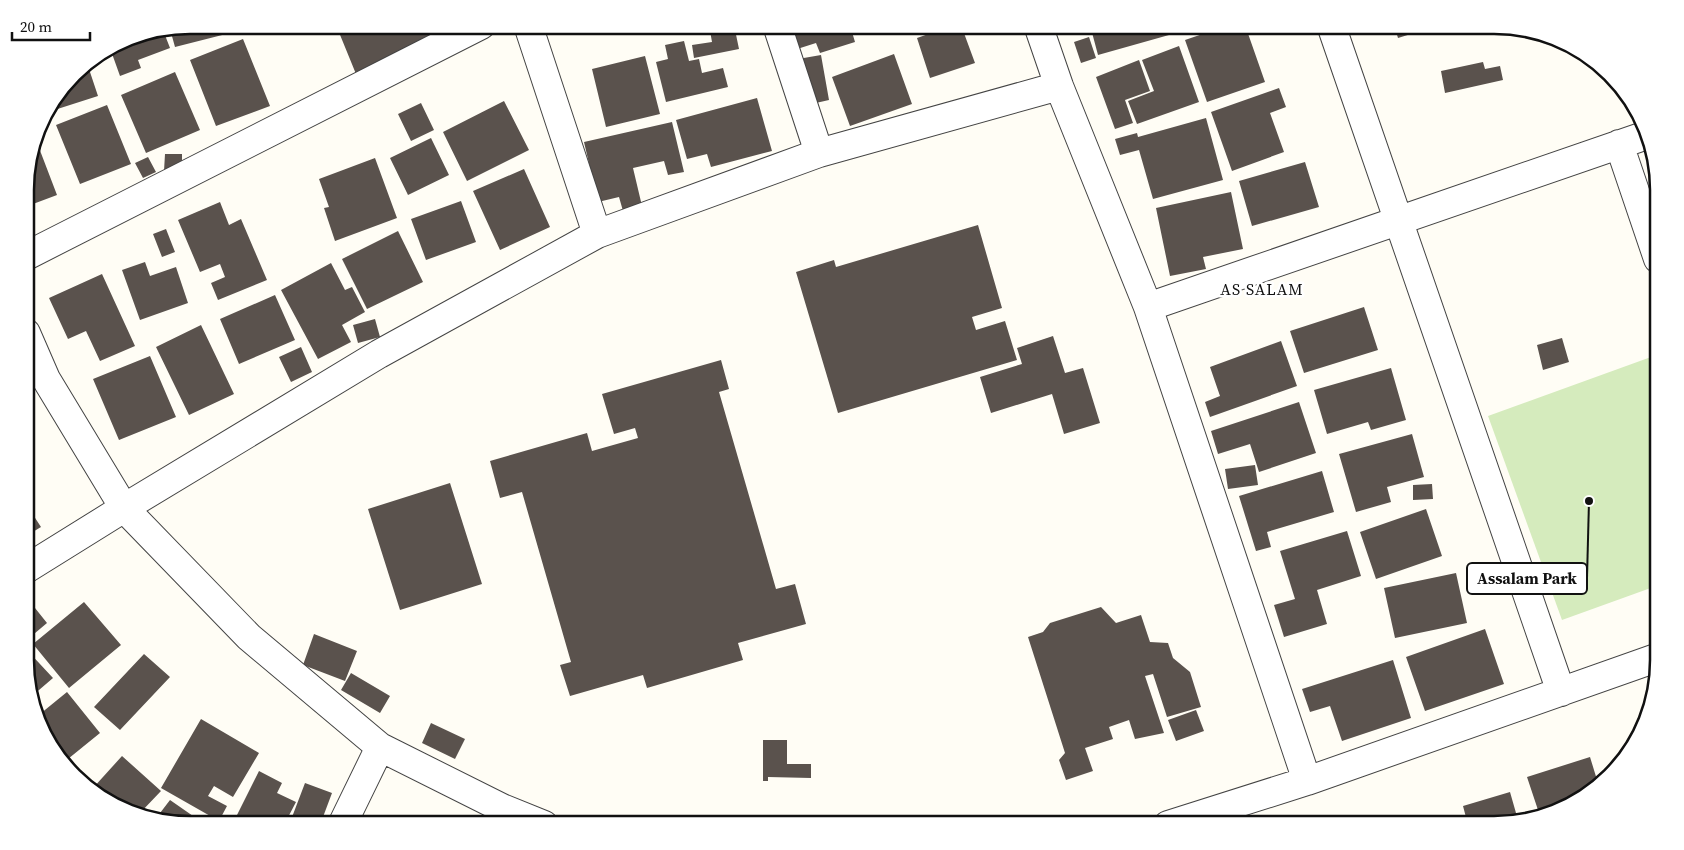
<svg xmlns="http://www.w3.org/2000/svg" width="1684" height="850" font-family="'Source Serif 4',serif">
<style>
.green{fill:#d5ebbd}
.building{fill:#5a524d}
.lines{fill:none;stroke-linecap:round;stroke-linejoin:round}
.minor-casing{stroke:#444;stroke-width:30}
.minor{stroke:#fff;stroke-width:28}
.labels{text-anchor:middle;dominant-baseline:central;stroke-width:5;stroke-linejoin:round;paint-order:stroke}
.neighbourhood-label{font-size:16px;letter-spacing:1px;fill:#111;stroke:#fff}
.rim{fill:none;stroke:#111;stroke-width:2.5}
.leader{fill:none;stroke:#111;stroke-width:2}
.callout-dot{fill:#111;stroke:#fff;stroke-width:2}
.callout{fill:#fff;stroke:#111;stroke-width:2}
.callout-label{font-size:16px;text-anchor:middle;font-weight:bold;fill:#111}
</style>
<rect width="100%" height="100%" fill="#fffdf5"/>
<path class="green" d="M1651,357l7,20 1,208 -97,35 -74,-204z"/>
<path class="building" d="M190,25h46l2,6 -63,16 -5,-18z
M336,25h62l1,3 8,-3h19l2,7 17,-7h6l-95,49z
M709,25h25l5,24 -45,9 -2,-13 20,-3z
M786,25h86l-20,7 3,10 -35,11 -4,-10 -22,7z
M900,25h23l-20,8z
M954,25h7l14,38 -45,15 -13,-40z
M1090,25h76l3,10 -71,20z
M1229,25h16l20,57 -58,20 -22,-62z
M1394,25h46l-42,13z
M163,30l7,18 -32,12 3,8 -21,8 -10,-28 17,-11z
M1089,37l7,21 -15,5 -7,-21z
M243,39l27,67 -54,20 -26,-66z
M684,41l5,20 10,-2 3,14 21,-5 5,19 -62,15 -10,-40 12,-3 -3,-14z
M1179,46l20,56 -62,22 -9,-23 26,-10 -12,-31z
M894,54l18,50 -62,22 -18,-49z
M821,55l8,45 -22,5 -9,-46z
M645,56l15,58 -54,13 -14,-58z
M1139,60l11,31 -25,9 8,23 -18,6 -19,-52z
M1483,62l2,7 15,-3 3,14 -58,13 -4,-22z
M87,63l11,33 -53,17 36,-47z
M175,72l25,58 -54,23 -25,-58z
M1279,88l7,19 -16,6 14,39 -52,19 -21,-59z
M757,98l15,53 -61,16 -4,-13 -20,5 -11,-39z
M504,101l25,49 -62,31 -24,-49z
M421,103l13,27 -23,11 -13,-27z
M107,105l24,59 -51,20 -24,-59z
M1206,118l17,62 -70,19 -14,-49 -19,5 -5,-16 22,-6 1,4z
M672,122l12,50 -16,3 -4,-14 -31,7 9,38 -19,5 -4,-14 -21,5 -14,-60z
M431,138l18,37 -41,20 -18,-37z
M36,140l21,55 -32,12v-28z
M165,154h17v18l-18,-1z
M148,157l8,15 -13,6 -8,-15z
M375,158l22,60 -62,23 -11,-33 5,-1 -10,-28z
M1305,162l14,45 -67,19 -13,-45z
M524,169l26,58 -50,23 -27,-59z
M1231,192l12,57 -40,8 3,12 -36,7 -14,-68z
M461,201l15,41 -50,18 -15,-41z
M220,202l9,23 12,-6 26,61 -49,20 -7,-17 14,-6 -5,-13 -20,8 -22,-52z
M978,225l24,83 -30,9 4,13 29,-9 12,39 -179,53 -42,-141 38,-12 2,7z
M166,229l9,23 -13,5 -9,-23z
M398,231l25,51 -56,27 -25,-50z
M145,262l5,14 26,-9 12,36 -48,17 -18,-50z
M331,263l14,27 7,-3 13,25 -23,13 9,17 -33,17 -37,-69z
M102,274l33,72 -35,15 -14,-30 -18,8 -19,-41z
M275,295l20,45 -56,24 -19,-45z
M1364,307l14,43 -74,23 -14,-42z
M375,319l5,18 -22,6 -5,-18z
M201,325l33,69 -45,21 -33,-68z
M1053,336l12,37 18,-5 17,55 -36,11 -12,-40 -61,19 -11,-36 42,-13 -5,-16z
M1562,338l7,24 -26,8 -6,-25z
M1281,341l16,45 -87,31 -5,-15 15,-6 -10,-29z
M301,347l11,25 -21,10 -12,-25z
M150,356l26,61 -57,23 -26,-61z
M721,360l8,29 -10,3 57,197 19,-5 11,40 -68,19 5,17 -96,28 -4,-13 -73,21 -10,-31 11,-3 -49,-170 -22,6 -10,-37 97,-28 5,18 46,-13 -3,-10 -21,6 -12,-40z
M1391,368l15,52 -35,10 -3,-8 -41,12 -13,-44z
M1299,402l17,51 -57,19 -9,-28 -32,10 -7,-23z
M1412,434l12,43 -37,10 4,15 -35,10 -17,-58z
M1255,465l3,20 -30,4 -3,-20z
M1322,471l12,41 -67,20 4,15 -15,4 -17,-55z
M450,483l32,101 -82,26 -32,-101z
M1432,484l1,15 -20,1v-15z
M26,504l15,23 -15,9z
M1426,509l16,47 -66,23 -16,-47z
M1347,531l14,45 -44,14 10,34 -43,13 -10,-32 21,-6 -15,-48z
M1456,573l11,50 -72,15 -11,-50z
M84,602l37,43 -52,43 -36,-44z
M1101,607l15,16 25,-8 9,27 18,1 5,15 17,14 11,35 -34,10 -14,-43 -8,2 19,57 -29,6 -6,-19 -20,7 4,12 -28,9 8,23 -27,9 -7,-20 6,-7 -37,-116 15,-5 7,-9z
M35,608l12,15 -19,16 -2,-24z
M1485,629l19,55 -79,27 -19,-54z
M314,634l43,17 -12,30 -42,-16z
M26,649l27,29 -21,18 -6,-14z
M144,654l26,23 -50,53 -26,-23z
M1393,660l18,58 -69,23 -12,-35 -20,6 -8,-23z
M351,673l39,23 -10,17 -39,-23z
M67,692l33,41 -37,30 -4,-3 -19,-46z
M1196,710l8,21 -28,10 -8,-21z
M201,719l58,34 -26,44 -19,-11 -6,10 19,10 -8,15 -58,-33z
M431,723l34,16 -10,20 -33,-16z
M763,740h24v24h24v14l-43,-1v4h-5z
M122,756l39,35 -21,22 -23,-5 -24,-20z
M1590,757l8,26 -12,14 -47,16 -12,-36z
M259,771l23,12 -5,10 19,9 -12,23h-52z
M305,783l27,10 -12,32h-31z
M1510,792l8,28 -14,5h-36l-5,-19z
M170,800l36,25h-16l-33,-8z
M1436,816l2,9h-29v-1z"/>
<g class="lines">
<defs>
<path id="minor" d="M528,25l69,209
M777,25l42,128
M1038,25l21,61 89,221 159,474
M1331,25l230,667
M1619,144l39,115
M26,256l455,-231
M1148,307l496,-171
M26,333l20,46 78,129 125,129 131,110 122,61 42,17
M26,569l98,-61 255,-154 218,-120 222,-81 240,-67
M342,825l38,-78
M1168,825l139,-44 352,-124"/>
</defs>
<use href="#minor" class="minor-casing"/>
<use href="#minor" class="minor"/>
</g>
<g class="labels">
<g class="neighbourhood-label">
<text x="1262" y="289">AS SALAM</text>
</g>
</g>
<path d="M0 0H1684V850H0ZM190 34H1494A156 156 0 0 1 1650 190V660A156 156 0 0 1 1494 816H190A156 156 0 0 1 34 660V190A156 156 0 0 1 190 34Z" fill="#fff" fill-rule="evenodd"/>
<path class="rim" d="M190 34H1494A156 156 0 0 1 1650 190V660A156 156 0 0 1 1494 816H190A156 156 0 0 1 34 660V190A156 156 0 0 1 190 34Z"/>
<path class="leader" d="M1589 501L1587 578"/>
<circle class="callout-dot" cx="1589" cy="501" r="5"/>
<rect class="callout" x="1467" y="563" width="120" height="31" rx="5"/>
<g class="callout-label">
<text x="1527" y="584">Assalam Park</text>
</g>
<path d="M12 32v8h78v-8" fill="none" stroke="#111111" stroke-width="2.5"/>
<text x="20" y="32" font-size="15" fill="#111111" stroke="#ffffff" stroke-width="4" paint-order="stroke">20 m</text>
</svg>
